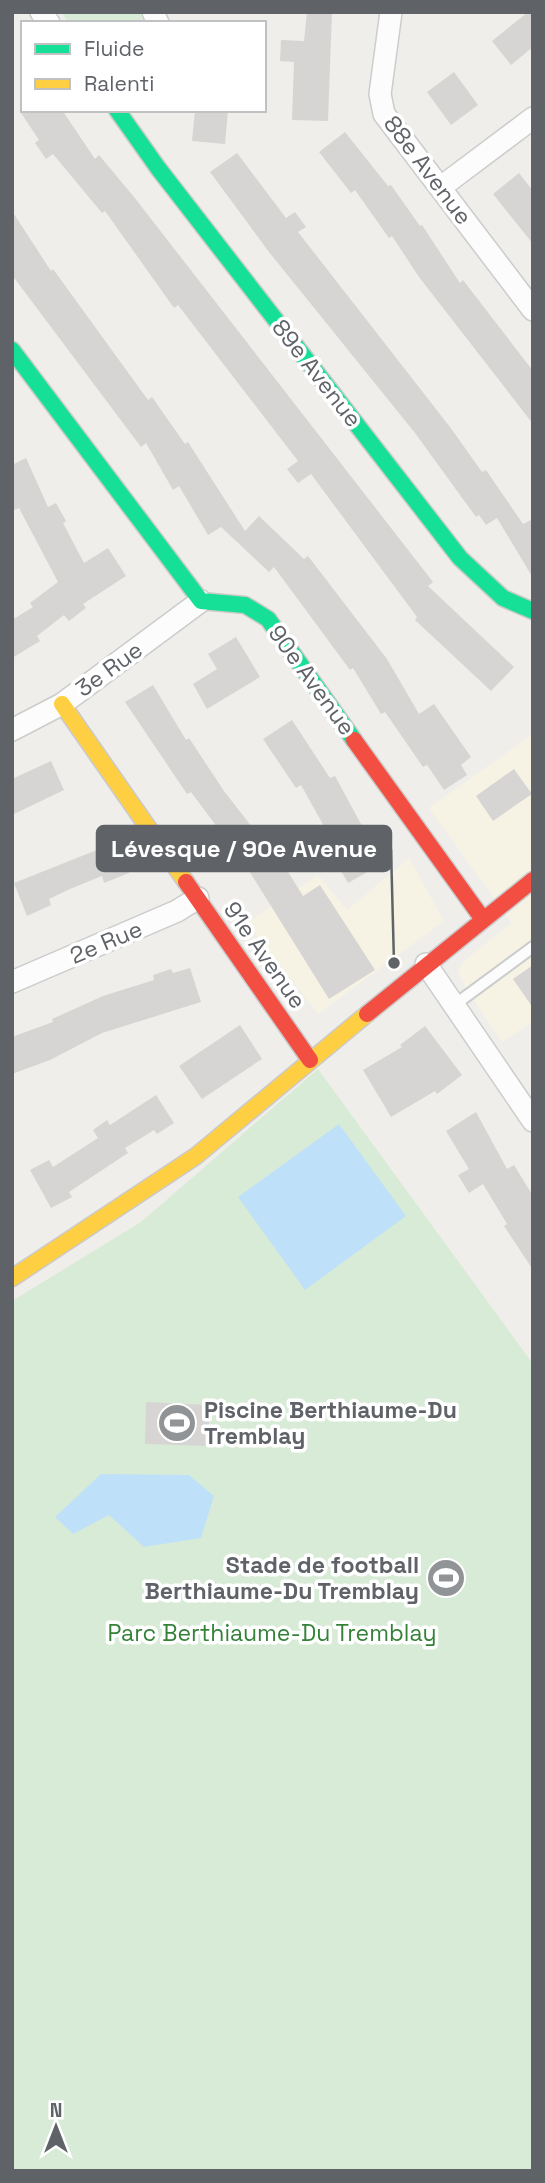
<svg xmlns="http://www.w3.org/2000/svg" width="545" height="2183" font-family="'Space Grotesk',sans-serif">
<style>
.commercial{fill:#f7f3e4}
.green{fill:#d8ebd6}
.water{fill:#bfe0f9}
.building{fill:#d6d5d3}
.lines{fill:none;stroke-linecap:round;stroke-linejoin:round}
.lane-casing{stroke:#cbcccc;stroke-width:14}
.street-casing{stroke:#cbcccc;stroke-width:24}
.fast-casing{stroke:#cacacb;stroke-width:19}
.slow-casing{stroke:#cacacb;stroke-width:19}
.jam-casing{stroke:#cacacb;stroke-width:19}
.lane{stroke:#fdfcfc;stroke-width:10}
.street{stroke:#fdfcfc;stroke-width:21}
.fast{stroke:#16e098;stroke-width:16}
.slow{stroke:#ffcf43;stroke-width:16}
.jam{stroke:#f24e42;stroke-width:16}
.labels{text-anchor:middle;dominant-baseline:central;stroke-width:7;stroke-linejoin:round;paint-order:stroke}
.street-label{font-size:23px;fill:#5f6368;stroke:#fff}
.poi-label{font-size:23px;font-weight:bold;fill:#5f6368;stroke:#fff;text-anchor:start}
.park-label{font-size:23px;fill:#348238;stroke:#fff}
.leader{fill:none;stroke:#5f6368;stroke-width:2.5}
.callout-dot{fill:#5f6368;stroke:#fff;stroke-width:2.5}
.callout{fill:#5f6368;stroke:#5f6368;stroke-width:2.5}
.callout-label{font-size:24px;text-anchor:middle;font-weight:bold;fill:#fff}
</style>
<rect width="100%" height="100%" fill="#efeeea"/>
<path class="commercial" d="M533,734v287l-31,21 -38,-56 -6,-16 7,-10 47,-37 -83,-115z
M409,858l35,63 -126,93 -71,-91 71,-48 29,35z"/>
<path class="green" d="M61,12h79l3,11h-74z
M318,1069l215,295v807h-521v-870l129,-79z"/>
<path class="water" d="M339,1124l67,92 -101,74 -67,-93z
M101,1474l88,1 25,21 -13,42 -57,9 -35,-32 -36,19 -18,-17z"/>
<path class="building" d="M307,12h25l-4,109 -36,-1 2,-58 -14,-1 1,-21 23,1z
M528,12h5v35l-22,18 -19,-24z
M454,72l24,33 -27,20 -24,-33z
M19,110h43l33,49 4,-4 35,42 299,385 -5,4 86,81 -23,24 -76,-71 2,-3 -106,-143 -13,9 -11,-14 11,-8 -120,-156 -4,3 -69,-97 -3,2 -49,-59 -7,5 -11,-16 4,-3z
M195,110h33l-3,34 -33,-3z
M345,132l43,54 3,-1 29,41 2,-1 38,58 3,-3 70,91v53l-114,-147 -27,-41 -3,2 -34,-48 -4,3 -32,-41z
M237,153l49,65 9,-6 11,15 -8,5 152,195 32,45 4,-2 37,54 10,-5v59l-36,-60 -11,7 -7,-10 -3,2 -61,-84 -146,-181 -59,-80z
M519,173l14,18v53l-40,-50z
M12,211l39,60 2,-2 95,131 4,-3 33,47 3,-2 57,89 14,-15 45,43 4,-3 79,103 32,55 15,-10 37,53 -10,8 6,10 -23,15 -17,-25 -4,2 -38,-55 -4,2 -28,-46 -3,2 -76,-103 -5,5 -48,-45 -13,8 -29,-49 -6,4 -27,-47 -5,4 -129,-172z
M26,458l22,49 8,-4 10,18 -3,2 21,40 24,-15 18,28 -43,28 3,4 -17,13 -5,-6 -27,21 3,5 -28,17v-38l21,-13 -3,-4 28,-21 -39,-74 -7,3v-46z
M236,637l24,40 -53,32 -14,-25 24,-15 -9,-15z
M153,685l33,55 3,-2 35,53 48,62 3,-2 28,45 17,-11 55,85 -46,29 -101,-162 -2,2 -35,-47 -4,2 -62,-92z
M292,720l38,58 5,-2 33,61 9,-5 15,26 -44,25 -15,-26 6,-4 -38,-68 -5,3 -33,-49z
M51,761l13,29 -52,25v-36z
M514,769l18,25 -39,27 -17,-25z
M117,842l12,31 -25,10 -2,-7 -32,13 -21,10 2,6 -24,11 -13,-33z
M533,965v43l-20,-29z
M190,968l11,34 -99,31 -52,27 -38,14v-37l41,-15 -1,-3 51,-23 51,-16 -1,-5 18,-6 2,4z
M240,1025l22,34 -60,40 -23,-33z
M425,1026l37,49 -25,19 -2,-3 -44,26 -28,-47 39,-23 -2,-2z
M156,1095l18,28 -17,11 -3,-4 -29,18 3,5 -59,39 3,5 -21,11 -21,-38 19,-10 4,7 45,-29 -5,-8 14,-10 3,5z
M476,1112l31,57 7,-4 19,31v74l-29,-44 3,-2 -24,-40 -14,9 -11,-18 11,-6 -23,-38z
M146,1402l64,3 -2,41 -63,-2z"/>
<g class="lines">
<defs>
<path id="lane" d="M453,1006l80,-59"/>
<path id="street" d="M41,12l8,11
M153,12l5,11
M391,12l-11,82 4,20 149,196
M441,187l92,-69
M12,730l50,-26 139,-103
M426,964l107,157
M12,982l165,-71 21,-13"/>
<path id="fast" d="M117,110l41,58 302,390 43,40 30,13
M12,350l189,251 44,4 23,14 86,121"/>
<path id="slow" d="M62,704l124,178
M12,1278l184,-122 171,-142"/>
<path id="jam" d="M354,740l128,178
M186,882l124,178
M367,1014l166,-134"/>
</defs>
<use href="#lane" class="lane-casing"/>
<use href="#street" class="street-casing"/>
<use href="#fast" class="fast-casing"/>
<use href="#slow" class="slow-casing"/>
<use href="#jam" class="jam-casing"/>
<use href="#lane" class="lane"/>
<use href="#street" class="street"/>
<use href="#fast" class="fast"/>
<use href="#slow" class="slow"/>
<use href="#jam" class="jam"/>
</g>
<defs>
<symbol id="stadium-disc" viewBox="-11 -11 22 22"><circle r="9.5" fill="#919496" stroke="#fff"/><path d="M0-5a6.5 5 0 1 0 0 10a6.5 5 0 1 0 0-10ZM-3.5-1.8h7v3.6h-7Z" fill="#fff"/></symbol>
</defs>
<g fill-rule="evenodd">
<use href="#stadium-disc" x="155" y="1401" width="44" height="44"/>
<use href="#stadium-disc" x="424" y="1556" width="44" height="44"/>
</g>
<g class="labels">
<g class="street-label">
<text transform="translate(428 170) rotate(53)">88e Avenue</text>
<text transform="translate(317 373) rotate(52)">89e Avenue</text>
<text transform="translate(109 669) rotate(-36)">3e Rue</text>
<text transform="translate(312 680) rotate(54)">90e Avenue</text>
<text transform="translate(106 942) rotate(-23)">2e Rue</text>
<text transform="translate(265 955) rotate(55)">91e Avenue</text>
</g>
<g class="poi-label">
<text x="204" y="1410">Piscine Berthiaume-Du<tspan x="204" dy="26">Tremblay</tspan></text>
<text x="419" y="1565" text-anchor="end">Stade de football<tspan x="419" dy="26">Berthiaume-Du Tremblay</tspan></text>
</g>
<g class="park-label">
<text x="272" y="1633">Parc Berthiaume-Du Tremblay</text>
</g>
</g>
<path class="leader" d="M394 963L391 849"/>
<circle class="callout-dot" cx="394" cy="963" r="7"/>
<rect class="callout" x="97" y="826" width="294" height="45" rx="7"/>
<g class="callout-label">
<text x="244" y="857">Lévesque / 90e Avenue</text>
</g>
<rect width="545" height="2183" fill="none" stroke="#5f6368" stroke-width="28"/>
<rect x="21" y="21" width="245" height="91" fill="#ffffff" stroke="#bfc1c3" stroke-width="2"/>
<rect x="35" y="44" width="35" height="10" fill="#16e098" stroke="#bfc1c3" stroke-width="2"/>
<text x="84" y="56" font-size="21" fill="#5f6368">Fluide</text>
<rect x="35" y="79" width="35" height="10" fill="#ffcf43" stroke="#bfc1c3" stroke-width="2"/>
<text x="84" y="91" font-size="21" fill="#5f6368">Ralenti</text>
<g transform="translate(56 2127)" stroke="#ffffff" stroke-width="5" paint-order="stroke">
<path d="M0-5L12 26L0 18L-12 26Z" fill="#5f6368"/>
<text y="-10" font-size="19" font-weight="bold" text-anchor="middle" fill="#5f6368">N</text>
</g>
</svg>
